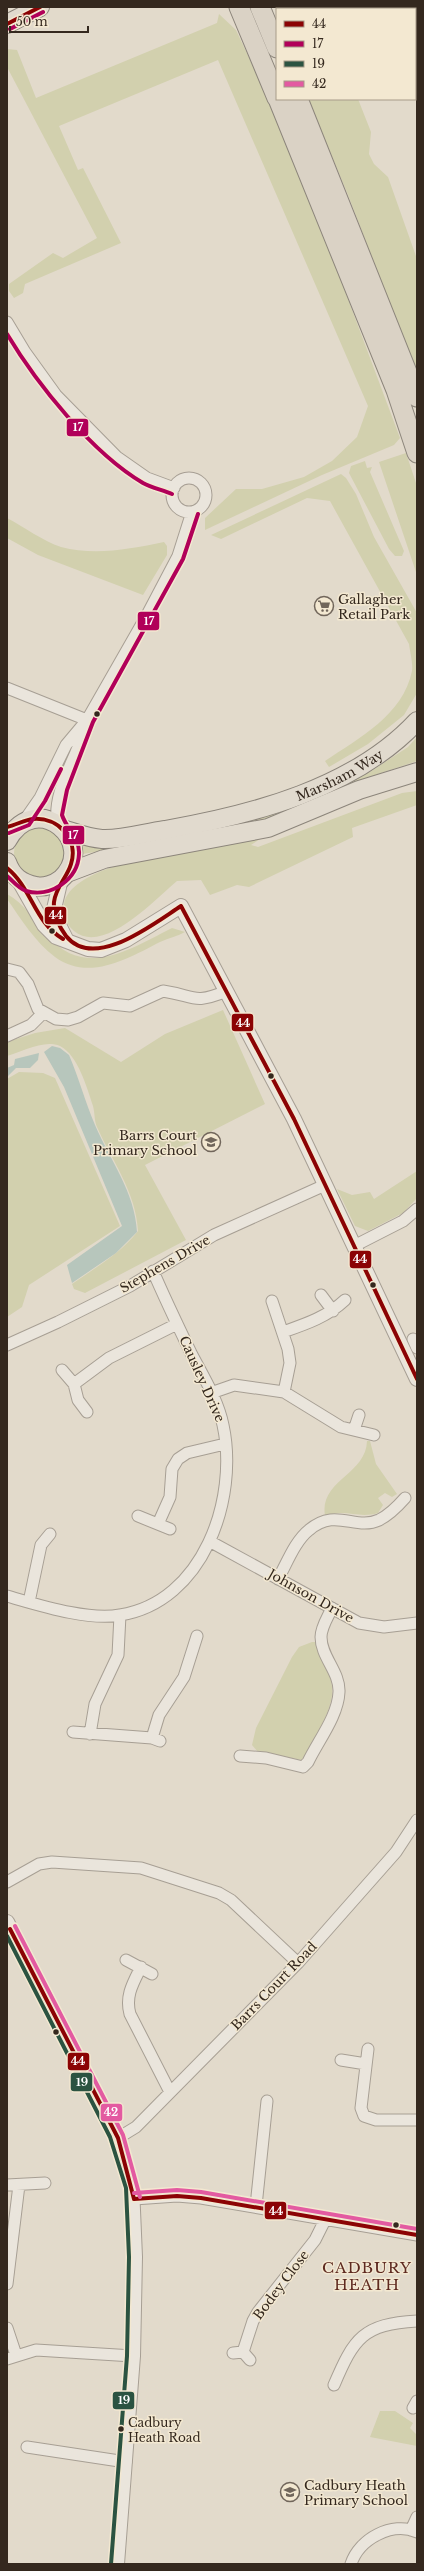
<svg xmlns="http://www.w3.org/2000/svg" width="424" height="2571" font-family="'Libre Baskerville',serif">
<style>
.green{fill:#d2d0ae}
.water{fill:#b7c6bc}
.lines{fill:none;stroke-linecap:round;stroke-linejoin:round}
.minor-casing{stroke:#a79f94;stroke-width:13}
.tertiary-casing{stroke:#a79f94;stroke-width:16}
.primary-casing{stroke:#8c857b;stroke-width:20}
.trunk-casing{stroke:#8c857b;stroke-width:21}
.minor{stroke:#eae5dc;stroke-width:11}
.tertiary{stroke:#eae5dc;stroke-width:14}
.primary{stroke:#e1dace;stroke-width:18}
.trunk{stroke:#dad2c5;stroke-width:19}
.bus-1-casing{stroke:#f3e8d1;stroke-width:7}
.bus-2-casing{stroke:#f3e8d1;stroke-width:7}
.bus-3-casing{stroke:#f3e8d1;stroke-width:7}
.bus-4-casing{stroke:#f3e8d1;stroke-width:7}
.bus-1{stroke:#8b0304;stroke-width:4}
.bus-2{stroke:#b10059;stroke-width:4}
.bus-3{stroke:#2b5341;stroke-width:4}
.bus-4{stroke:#e35aa1;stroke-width:4}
.bus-dot{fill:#34281e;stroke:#f3e8d1;stroke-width:1.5}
.labels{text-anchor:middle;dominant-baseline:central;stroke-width:3;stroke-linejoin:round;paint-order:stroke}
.bus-label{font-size:12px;fill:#34281e;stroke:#f3e8d1;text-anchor:start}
.poi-label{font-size:13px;fill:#34281e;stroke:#f3e8d1;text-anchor:start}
.street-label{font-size:13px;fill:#34281e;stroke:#f3e8d1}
.quarter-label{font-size:15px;letter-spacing:1px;fill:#5e2a20;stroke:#f3e8d1}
.line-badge{stroke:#f3e8d1;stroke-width:1.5}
.badge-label{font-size:11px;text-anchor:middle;font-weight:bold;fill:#fff}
</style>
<rect width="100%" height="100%" fill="#e2dacb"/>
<path class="green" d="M219,14l17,16 23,49 77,188 64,171 -6,7 -72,30 -117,55v-12l31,-29h26l42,-12 28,-16 25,-24 11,-31 -150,-346 -159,66 19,44 5,-2 38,75 -96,41 -2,9 -9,5 -5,-7v-7l44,-31 10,5 34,-20 -90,-171v-18l10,1 19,48 181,-75z
M308,99h50l13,33 -2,22 5,10 14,13 29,82v115l-69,-179z
M406,453l11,33v89l-38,-113z
M365,461l2,7 5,-1 -2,5 34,79 -2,5h-7l-6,-7 -40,-76 2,-7z
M341,474l5,4 10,16 18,43 43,76v80l-13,22 -36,29 -39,23 -4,-6c34,-23 78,-46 87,-90 1,-8 -2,-19 -3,-27l-79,-143 -23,-3 -86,41 -10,-4z
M7,518c17,9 36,23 54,29 34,9 69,2 103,-5l3,4v9l-24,40 -105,-40 -31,-17z
M417,737v24l-48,16 -41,18 -3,-7 45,-16 38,-25z
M417,791v14l-65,23 1,9 -104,50 -12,-2 -27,10 -9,-15 -24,1c-21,17 -73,75 -103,50 -8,-7 -12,-17 -10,-27 2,-17 28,-30 43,-35 24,-9 51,-11 77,-17 48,-12 95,-27 143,-40l-2,3 -65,24 -9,6 7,2 144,-54z
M295,803l2,5 -54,18 -160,28v-10z
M14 853a25 25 0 1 1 50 0a25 25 0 1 1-50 0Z
M7,894c18,10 27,26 40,41 38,45 83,14 125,-7l13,4c-7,4 -16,6 -25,10 -31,16 -71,40 -105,15 -20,-15 -34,-38 -48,-58z
M223,1010l42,94 -120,61 41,75 -101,53 -11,-4 -2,-5c24,-17 48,-30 66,-53 -2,-39 -26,-70 -41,-104 -3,-7 -2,-14 -4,-21 -6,-18 -15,-51 -33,-60 -16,-7 -38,6 -53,10v-14l28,-9 30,-5 56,34 44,-28z
M19,1072l24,1 12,5 65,148 -91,59 -7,22 -15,10v-238z
M417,1171v27l-14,15 -35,18 -13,-5 -18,-37 15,6 18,-3 4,7z
M367,1441h3l6,23 21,30 -5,3 -7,-4 -7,5 5,7 -5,8c-21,6 -32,-5 -53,3 -6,-36 41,-41 42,-75z
M312,1642h4c18,42 24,47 3,89 -5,10 -9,21 -17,29l-44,-8 -6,-7 4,-17 36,-71 7,-10z
M380,2411h15l18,12 -3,5 7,7v11l-47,-9z"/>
<path class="water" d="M52,1046l8,2 9,7c10,23 16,47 26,70 15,35 40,67 42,107l-21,21 -44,30 -5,-18 55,-39 -58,-139 -20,-35z
M39,1053l-1,7 -8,8h-14l-9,9v-9l7,-3 1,-6z"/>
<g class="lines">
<defs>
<path id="minor" d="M415,26l2,-2
M7,322l18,30 31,43 61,62 30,21 27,10
M172 495a17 17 0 1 1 34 0a17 17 0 1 1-34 0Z
M7,688l80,32
M24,821l16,-23 26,-53 21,-25 60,-105 31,-59 14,-44
M57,823c-4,-37 23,-68 30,-103
M7,969l12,3 9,12 10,25 18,10 12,1 10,-3 25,-14 27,3 33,-15c33,5 29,14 64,0
M7,1036l24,-11 11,-11
M354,1246l49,-25 14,-12
M321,1295l12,16
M272,1301l16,48 2,14 -6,29
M283,1332c23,-8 44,-15 62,-32
M413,1339l4,9
M7,1345l51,-23 72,-36 84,-51 111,-50
M62,1370l12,14 4,16 9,12
M74,1384l35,-26 68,-34
M211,1393l23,-8 50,7 57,35 33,8
M354,1430l5,-15
M138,1516l32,13
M158,1524l12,-27 2,-28 6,-10 9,-6 38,-9
M211,1542l148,81 25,4 33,-4
M278,1579c9,-16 17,-38 31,-49 27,-23 46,1 70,-10 10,-5 19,-14 26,-22
M7,1596c32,9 81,25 113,19 83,-13 119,-116 103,-190 -5,-25 -20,-49 -32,-72 -13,-27 -26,-54 -38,-82
M29,1602l12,-57 9,-11
M73,1732l79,6 8,3
M90,1734l5,-30 23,-49 2,-40
M152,1738l7,-23 25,-38 13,-41
M240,1756l26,2 37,9 5,-5c10,-21 30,-46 31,-70 1,-20 -18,-35 -18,-55 0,-10 7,-20 11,-29
M7,1882l32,-18 13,-2 89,6 78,25 12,7 67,63
M126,1960l26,14
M141,1967c-8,16 -16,29 -11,47l40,78
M368,2049l-7,59 3,8 12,4h41
M341,2060l25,4
M118,2138l18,-11 162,-164 98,-111 21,-32
M7,2185l38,-2
M134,2199l43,-3 24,2 216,37
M256,2206l11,-105
M7,2284l12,-99
M7,2328l9,27
M243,2352l10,-31 5,-9 57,-72 10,-20
M233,2353l10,-1 7,8
M7,2359l29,-9 97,6
M334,2385c20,-47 29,-61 83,-64
M413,2408l4,-7
M27,2447l99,15
M411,2530l6,-13
M351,2564c8,-25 41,-43 66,-32"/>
<path id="tertiary" d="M18,879l26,46 12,12 32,12 13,1 25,-10 55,-34 113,213 123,260
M61,879l-8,34 14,28
M7,1922l109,213 16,52 3,70 -2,99 -16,208"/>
<g id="primary">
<path d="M7,24l33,-17"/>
<path id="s1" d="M63,829c13,4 25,9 39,10 20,1 42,-6 63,-9 87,-15 190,-42 252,-109"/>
<path d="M7,841c29,-54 93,2 54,38 -6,5 -17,9 -25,7 -15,-3 -24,-10 -29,-24"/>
<path d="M67,873l37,-14 164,-31 91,-38 58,-18"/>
</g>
<path id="trunk" d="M239,7l38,91
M260,7l17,41
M278,99l118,291 21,63
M298,99l119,298"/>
</defs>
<use href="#minor" class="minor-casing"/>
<use href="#tertiary" class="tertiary-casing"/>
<use href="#primary" class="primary-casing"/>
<use href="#trunk" class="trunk-casing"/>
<use href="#minor" class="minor"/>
<use href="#tertiary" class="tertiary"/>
<use href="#primary" class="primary"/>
<use href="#trunk" class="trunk"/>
<defs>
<path id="bus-1" d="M7,24l33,-17
M7,827c9,-2 17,-7 26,-8 25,-2 46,20 38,45 -4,14 -15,22 -17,38 -1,11 5,25 12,34 28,35 87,-12 115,-30
M7,868c25,20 27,54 56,71
M181,906l113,213 123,260
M10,1929l108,209 16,61
M134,2199l43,-3 24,2 216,37"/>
<path id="bus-2" d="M10,29l33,-17
M7,334c30,50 85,119 136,149 9,5 20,7 29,11
M9,833l20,-8 16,-24 16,-32
M7,876c6,5 11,12 19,15 24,7 52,-11 53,-37 1,-16 -12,-24 -17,-39l5,-25 26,-68 90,-163 15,-45"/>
<path id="bus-3" d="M7,1936l103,201 16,51 3,69 -2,99 -16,208"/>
<path id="bus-4" d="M15,1926l108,209 17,62
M134,2193l43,-3 24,2 216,37"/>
</defs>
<use href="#bus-1" class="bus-1-casing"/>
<use href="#bus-2" class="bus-2-casing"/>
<use href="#bus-3" class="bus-3-casing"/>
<use href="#bus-4" class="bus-4-casing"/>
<use href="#bus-1" class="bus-1"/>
<use href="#bus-2" class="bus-2"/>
<use href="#bus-3" class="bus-3"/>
<use href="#bus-4" class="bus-4"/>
</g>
<defs>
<symbol id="supermarket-ring" viewBox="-11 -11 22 22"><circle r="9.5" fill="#f3e8d1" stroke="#71665b" stroke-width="1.5"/><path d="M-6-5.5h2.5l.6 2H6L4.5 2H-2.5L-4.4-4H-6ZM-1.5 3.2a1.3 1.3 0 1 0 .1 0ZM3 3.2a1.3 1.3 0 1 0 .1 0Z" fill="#71665b"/></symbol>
<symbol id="school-ring" viewBox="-11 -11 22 22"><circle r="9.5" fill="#f3e8d1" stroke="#71665b" stroke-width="1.5"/><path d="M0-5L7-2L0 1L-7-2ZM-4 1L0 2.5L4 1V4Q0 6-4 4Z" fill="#71665b"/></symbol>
</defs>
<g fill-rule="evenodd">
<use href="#supermarket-ring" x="313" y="595" width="22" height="22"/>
<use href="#school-ring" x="200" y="1131" width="22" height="22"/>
<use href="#school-ring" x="279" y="2481" width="22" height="22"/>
</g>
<g class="bus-dot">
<circle cx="97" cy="714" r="3.5"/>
<circle cx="52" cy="931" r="3.5"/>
<circle cx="271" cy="1076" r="3.5"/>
<circle cx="373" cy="1285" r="3.5"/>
<circle cx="56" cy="2032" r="3.5"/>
<circle cx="396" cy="2225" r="3.5"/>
<circle cx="121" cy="2429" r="3.5"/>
</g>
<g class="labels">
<g class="bus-label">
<text x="128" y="2422">Cadbury<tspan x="128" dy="15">Heath Road</tspan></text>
</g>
<g class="poi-label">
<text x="338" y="599">Gallagher<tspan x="338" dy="15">Retail Park</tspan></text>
<text x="197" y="1135" text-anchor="end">Barrs Court<tspan x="197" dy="15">Primary School</tspan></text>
<text x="304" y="2485">Cadbury Heath<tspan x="304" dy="15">Primary School</tspan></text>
</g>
<g class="street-label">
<text stroke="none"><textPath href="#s1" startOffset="288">Marsham Way</textPath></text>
<text transform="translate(165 1264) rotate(-30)">Stephens Drive</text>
<text transform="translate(202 1379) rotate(66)">Causley Drive</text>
<text transform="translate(311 1596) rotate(29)">Johnson Drive</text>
<text transform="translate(274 1986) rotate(-46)">Barrs Court Road</text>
<text transform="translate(281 2285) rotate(-53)">Bodey Close</text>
</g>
<g class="quarter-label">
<text x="367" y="2267">CADBURY<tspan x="367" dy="17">HEATH</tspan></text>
</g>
</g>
<g class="line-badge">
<rect x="66" y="418" width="23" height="19" rx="4" fill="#b10059"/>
<rect x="137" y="611" width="23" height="20" rx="4" fill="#b10059"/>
<rect x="62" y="825" width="23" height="20" rx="4" fill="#b10059"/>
<rect x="44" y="906" width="23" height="19" rx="4" fill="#8b0304"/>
<rect x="231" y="1013" width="23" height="19" rx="4" fill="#8b0304"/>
<rect x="349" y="1250" width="23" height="19" rx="4" fill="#8b0304"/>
<rect x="67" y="2052" width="23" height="19" rx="4" fill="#8b0304"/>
<rect x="70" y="2072" width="23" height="20" rx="4" fill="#2b5341"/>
<rect x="100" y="2103" width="23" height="19" rx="4" fill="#e35aa1"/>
<rect x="264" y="2201" width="23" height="19" rx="4" fill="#8b0304"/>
<rect x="112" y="2391" width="23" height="19" rx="4" fill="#2b5341"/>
</g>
<g class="badge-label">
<text x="78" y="431">17</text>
<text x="149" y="625">17</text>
<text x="73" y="839">17</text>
<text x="56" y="919">44</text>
<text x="243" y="1027">44</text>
<text x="360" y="1263">44</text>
<text x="78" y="2065">44</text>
<text x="82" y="2086">19</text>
<text x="111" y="2116">42</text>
<text x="276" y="2215">44</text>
<text x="124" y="2404">19</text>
</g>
<rect width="424" height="2571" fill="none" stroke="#34281e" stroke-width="16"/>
<rect x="276" y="8" width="140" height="92" fill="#f3e8d1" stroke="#a79b89"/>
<rect x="284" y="21" width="20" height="6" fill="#8b0304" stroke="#a79b89"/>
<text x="312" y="28" font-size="12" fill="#34281e">44</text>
<rect x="284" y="41" width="20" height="6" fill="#b10059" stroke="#a79b89"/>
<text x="312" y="48" font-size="12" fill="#34281e">17</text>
<rect x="284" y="61" width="20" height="6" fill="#2b5341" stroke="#a79b89"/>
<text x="312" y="68" font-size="12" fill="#34281e">19</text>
<rect x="284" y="81" width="20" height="6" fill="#e35aa1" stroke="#a79b89"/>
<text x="312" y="88" font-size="12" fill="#34281e">42</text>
<path d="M10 26v6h78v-6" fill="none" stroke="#34281e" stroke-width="2"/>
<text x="16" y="26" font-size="12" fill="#34281e" stroke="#f3e8d1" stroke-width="3" paint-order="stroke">50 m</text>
</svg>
